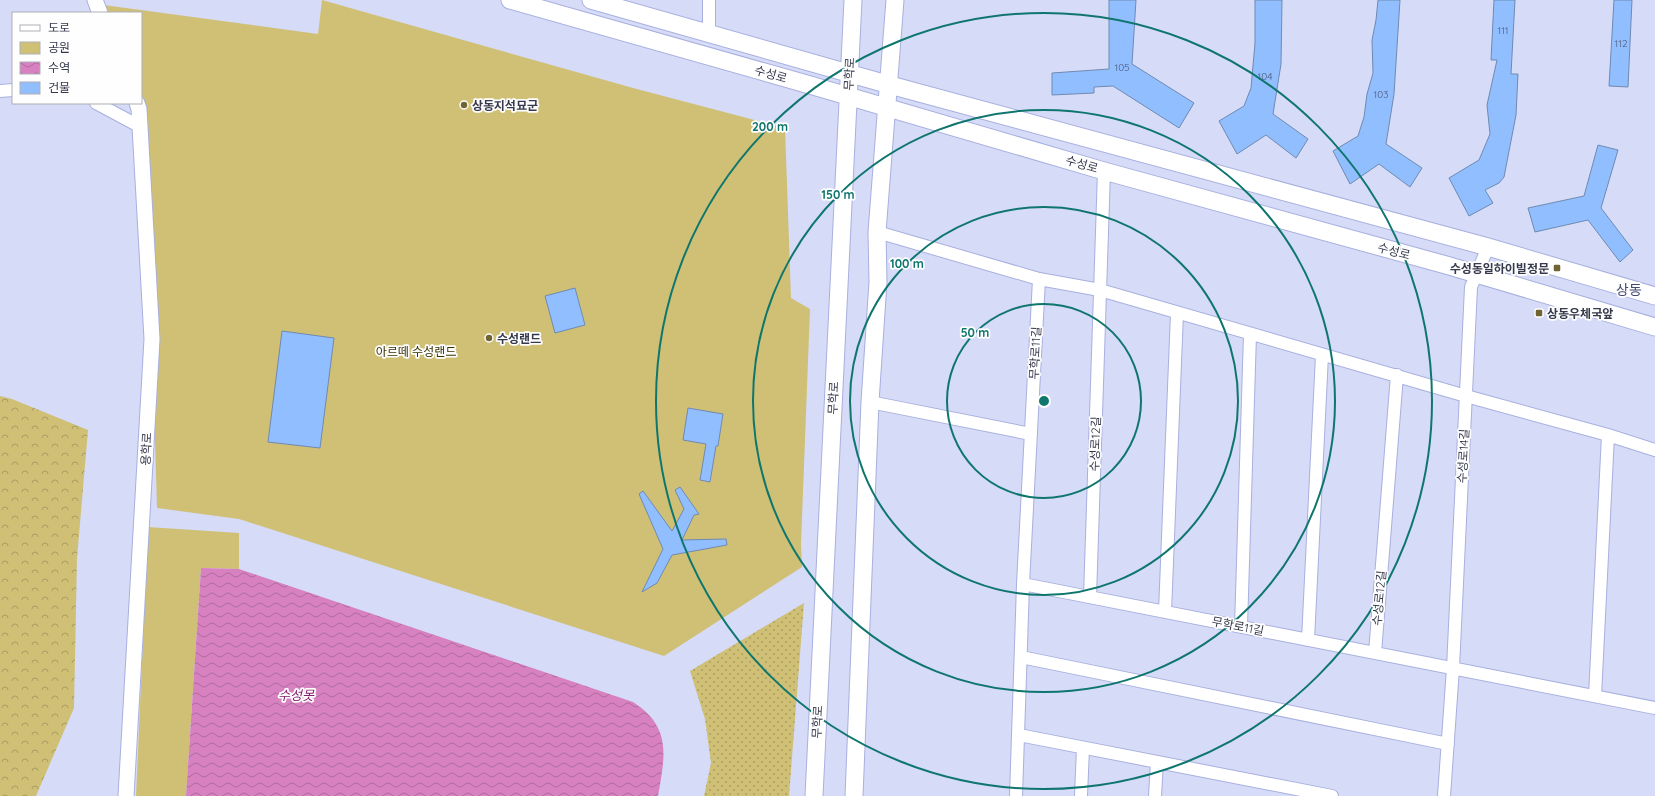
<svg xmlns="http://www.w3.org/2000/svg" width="1655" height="796" font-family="Quicksand,'Noto Sans KR',sans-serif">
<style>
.grass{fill:url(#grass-dots)}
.forest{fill:url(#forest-crowns)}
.park{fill:#cfc076}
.water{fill:url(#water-waves)}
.building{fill:#91beff;stroke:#6f8ab1}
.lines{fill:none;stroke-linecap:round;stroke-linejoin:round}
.minor-casing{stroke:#a8b0de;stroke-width:14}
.tertiary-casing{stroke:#a8b0de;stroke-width:17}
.secondary-casing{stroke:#a8b0de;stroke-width:19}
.minor{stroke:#fff;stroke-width:12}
.tertiary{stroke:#fff;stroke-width:15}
.secondary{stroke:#fff;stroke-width:17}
.ring{fill:none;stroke:#0f766e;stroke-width:2}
.poi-dot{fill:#706532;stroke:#fefefe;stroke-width:1.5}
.labels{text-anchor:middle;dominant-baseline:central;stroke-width:3.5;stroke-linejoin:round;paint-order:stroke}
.number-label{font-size:10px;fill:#4d5a79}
.street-label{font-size:12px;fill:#36394c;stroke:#fefefe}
.poi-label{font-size:12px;font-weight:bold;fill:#36394c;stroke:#fefefe;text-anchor:start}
.park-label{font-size:12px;fill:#393000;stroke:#fefefe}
.water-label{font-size:13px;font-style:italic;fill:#862171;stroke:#fefefe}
.quarter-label{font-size:14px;fill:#444971;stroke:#fefefe}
.centre{fill:#0f766e;stroke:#fefefe;stroke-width:2}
.ring-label{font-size:12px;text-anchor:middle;font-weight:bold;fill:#0f766e;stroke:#fefefe;stroke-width:3.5;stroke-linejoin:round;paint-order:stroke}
</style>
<defs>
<pattern id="grass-dots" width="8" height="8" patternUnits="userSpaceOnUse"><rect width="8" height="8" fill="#cfc076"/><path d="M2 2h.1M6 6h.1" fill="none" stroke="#a99d63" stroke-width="1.8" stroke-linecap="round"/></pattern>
<pattern id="forest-crowns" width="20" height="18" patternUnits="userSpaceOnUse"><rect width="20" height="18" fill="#cfc076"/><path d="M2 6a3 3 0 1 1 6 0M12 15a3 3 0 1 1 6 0" fill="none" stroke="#a99d63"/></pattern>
<pattern id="water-waves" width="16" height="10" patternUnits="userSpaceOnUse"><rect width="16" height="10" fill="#d781c0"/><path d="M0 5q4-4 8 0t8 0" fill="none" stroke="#af6b9e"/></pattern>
</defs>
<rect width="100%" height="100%" fill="#d6dbf8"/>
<path class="grass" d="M804,603l-15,193h-85l7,-33 -6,-44 -15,-48z"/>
<path class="forest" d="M0,396l12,3 76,31 -11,128 -3,150 -38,88h-36z"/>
<path class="park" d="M322,0l311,88 152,40 6,170 19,11 -9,235 1,23 -138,89 -425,-137 -82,-11 -5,-169 -11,-236v-90h-41l-4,-9 222,30z
M148,527l91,6v36l-38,-1 -15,228h-50z"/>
<path class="water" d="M201,568l38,1 394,133c39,25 32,54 25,94h-472z"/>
<path class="building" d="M1109,0h27l-4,64 62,39 -15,25 -66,-42 -19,1v6l-42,2v-22l57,-4z
M1255,0h27l-1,64 -8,50 35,25 -12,19 -30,-23 -29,19 -18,-33 25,-15 7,-18 4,-45z
M1378,0h22l-6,94 -8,50 36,24 -12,19 -31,-23 -29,20 -17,-33 25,-15 6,-19 3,-23 6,-21 -1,-33 4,-20z
M1494,0h21l-4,74h7l-2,41 -12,62 -5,6 -14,7 8,13 -24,13 -20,-38 30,-18 11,-26 -3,-29 10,-45h-6z
M1614,0h18l-4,87 -19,-1z
M1598,145l20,5 -17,58 32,42 -13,12 -32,-42 -53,12 -7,-24 56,-12z
M575,288l10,37 -30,8 -10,-37z
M282,331l52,7 -14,110 -52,-6z
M688,408l35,6 -5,32h-2l-6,36 -10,-2 6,-36 -23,-4z
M680,487l19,27 -5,1 -12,25 44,-1 1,6 -55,10 -15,28 -15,9 21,-43 -24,-55 4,-3 29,40 12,-22 -9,-19z"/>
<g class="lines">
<defs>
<path id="minor" d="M709,34v-34
M0,91l13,-1
M96,103l43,23
M877,232l162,47 61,11 366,106 142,39 47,15
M870,402l161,32
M1023,584l632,124
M1090,597l14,-426
M1165,612l12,-299
M1241,627l9,-293
M1308,640l14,-285
M1375,653l22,-278
M1021,657l427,87
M1595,696l13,-261
M1019,735l313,61
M1016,796l7,-212 16,-305
M1081,796l2,-48
M1155,796l2,-34
M1444,796l9,-128 18,-381 17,-40"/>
<path id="tertiary" d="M95,0l5,13
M126,796l26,-457 -13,-230 -2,-6"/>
<path id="secondary" d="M510,0l300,85 294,86 342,94 209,62
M591,0l299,85 598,162 167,49
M814,796l39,-796
M854,796l16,-394 8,-120 -1,-50 18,-232"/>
</defs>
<use href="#minor" class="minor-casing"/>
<use href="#tertiary" class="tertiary-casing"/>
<use href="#secondary" class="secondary-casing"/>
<use href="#minor" class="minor"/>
<use href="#tertiary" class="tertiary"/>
<use href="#secondary" class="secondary"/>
</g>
<g class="ring">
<circle cx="1044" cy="401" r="97"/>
<circle cx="1044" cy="401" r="194"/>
<circle cx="1044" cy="401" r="291"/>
<circle cx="1044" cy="401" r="388"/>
</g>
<g class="poi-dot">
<circle cx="464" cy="105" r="4"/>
<rect x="1553" y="264" width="8" height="8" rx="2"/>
<rect x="1535" y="309" width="8" height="8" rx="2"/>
<circle cx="489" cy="338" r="4"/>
</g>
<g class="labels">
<g class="number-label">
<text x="1503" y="30">111</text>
<text x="1621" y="43">112</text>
<text x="1122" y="67">105</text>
<text x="1265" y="76">104</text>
<text x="1381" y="94">103</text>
</g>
<g class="street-label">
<text transform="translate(771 74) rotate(16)">수성로</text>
<text transform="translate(849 74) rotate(-87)">무학로</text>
<text transform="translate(1082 164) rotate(16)">수성로</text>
<text transform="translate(1394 251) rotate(15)">수성로</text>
<text transform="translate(1035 353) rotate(-87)">무학로11길</text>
<text transform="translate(833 398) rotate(-87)">무학로</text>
<text transform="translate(1095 444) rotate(-88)">수성로12길</text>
<text transform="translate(146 449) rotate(-87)">용학로</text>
<text transform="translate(1463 456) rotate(-87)">수성로14길</text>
<text transform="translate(1379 598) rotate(-85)">수성로12길</text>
<text transform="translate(1238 626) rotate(11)">무학로11길</text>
<text transform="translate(817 722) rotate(-87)">무학로</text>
</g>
<g class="poi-label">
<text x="472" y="105">상동지석묘군</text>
<text x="1549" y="268" text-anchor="end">수성동일하이빌정문</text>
<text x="1547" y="313">상동우체국앞</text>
<text x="497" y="338">수성랜드</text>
</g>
<g class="park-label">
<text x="416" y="351">아르떼 수성랜드</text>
</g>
<g class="water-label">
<text x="296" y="695">수성못</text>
</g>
<g class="quarter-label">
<text x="1629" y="290">상동</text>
</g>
</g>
<circle cx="1044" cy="401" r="6" class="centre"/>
<g class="ring-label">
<text x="770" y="131">200 m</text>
<text x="838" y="199">150 m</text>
<text x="907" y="268">100 m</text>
<text x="975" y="337">50 m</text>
</g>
<rect x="12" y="12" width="130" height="92" fill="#fefefe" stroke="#aeafb7"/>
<rect x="20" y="25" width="20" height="6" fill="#ffffff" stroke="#aeafb7"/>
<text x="48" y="32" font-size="12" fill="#36394c">도로</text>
<rect x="20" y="42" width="20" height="12" fill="#cfc076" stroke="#aeafb7"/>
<text x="48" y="52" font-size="12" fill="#36394c">공원</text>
<rect x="20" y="62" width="20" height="12" fill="url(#water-waves)" stroke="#aeafb7"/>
<text x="48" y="72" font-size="12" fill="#36394c">수역</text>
<rect x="20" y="82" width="20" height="12" fill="#91beff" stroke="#aeafb7"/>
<text x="48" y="92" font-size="12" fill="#36394c">건물</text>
</svg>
